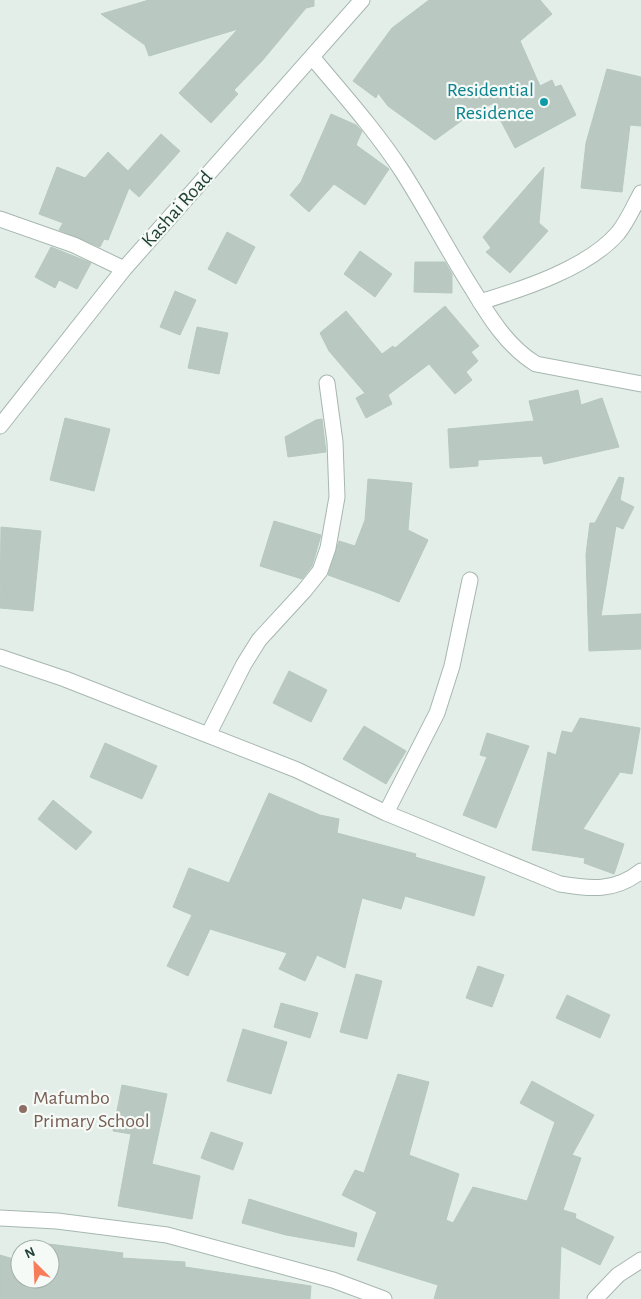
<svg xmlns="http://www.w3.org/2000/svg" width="641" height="1299" font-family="'Alegreya Sans',sans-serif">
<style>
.building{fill:#b9c9c2;stroke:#b6c8c0}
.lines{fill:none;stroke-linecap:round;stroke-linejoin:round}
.minor-casing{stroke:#a6b7b0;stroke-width:17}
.minor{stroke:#fff;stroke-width:15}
.culture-dot{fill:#0f9aa8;stroke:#f5faf7;stroke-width:2}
.education-dot{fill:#8d6e63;stroke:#f5faf7;stroke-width:2}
.labels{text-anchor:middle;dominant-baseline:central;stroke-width:4.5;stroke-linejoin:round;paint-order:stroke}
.culture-label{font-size:20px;fill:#0d838f;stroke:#f5faf7;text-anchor:end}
.street-label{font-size:20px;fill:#224138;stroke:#f5faf7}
.education-label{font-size:20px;fill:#785e54;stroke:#f5faf7;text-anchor:start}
</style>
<rect width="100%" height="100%" fill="#e4eee9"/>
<path class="building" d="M149,0h165v6l-8,2 -44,53 -28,29 4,4 -27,29 -32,-30 59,-64 -89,27 -4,-11 -44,-31z
M429,0h111l12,14 -32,27 20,45 12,-6 3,7 6,-2 15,30 -61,33 -23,-44 -12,6 -1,-2 -44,32 -47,-34 -10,-13 -2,5 -23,-17 39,-53z
M607,69l34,8v49l-11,-1 -8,67 -41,-4 5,-45z
M331,114l25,11 6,6 -6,14 33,24 -24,36 -31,-21 -25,28 -19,-17 11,-13z
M161,134l19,17 -41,46 -10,-9 -21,52 -4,-1 -4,8 -41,-17 4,-7 -24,-9 18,-47 28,11 23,-26 20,19z
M544,167l-5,56 9,8 -38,42 -24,-21 5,-4 -8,-11z
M227,232l28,15 -19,37 -28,-15z
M51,247l40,16 -14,26 -18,-9 -4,8 -20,-11z
M360,251l32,23 -17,23 -31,-23z
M415,262h30l7,12v19l-38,-1z
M175,291l21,9 -16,35 -20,-8z
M445,306l34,40 -8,6 7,9 -12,11 6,8 -17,14 -26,-30 -41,31 4,9 -26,14 -10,-20 9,-5 -36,-42 -9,-18 26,-22 36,43 11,-8 2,2z
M197,327l31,6 -9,41 -31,-6z
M578,390l3,15 21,-7 17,49 -75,17 -2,-8 -64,4v6l-28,2 -2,-39 86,-8 -5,-20z
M65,418l45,11 -16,62 -44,-11z
M322,419l4,33 -38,5 -3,-20 31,-17z
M619,477l5,1 -4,22 14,7 -11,22 -7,-3 -15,90 40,-2v35l-52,2 -3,-97 4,-31h5z
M368,479l44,4 -4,47 20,10 -29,62 -21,-9 -50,-18 11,-34 16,5 10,-26z
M274,521l47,14 -9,31 -10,13 -42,-13z
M1,527l40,4 -8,80 -33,-3z
M289,671l38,19 -16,32 -38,-19z
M580,718l60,10 -8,46 -12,-2 -37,57 41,15 -10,30 -30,-11 1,-5 -53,-8 16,-98 8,3 6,-24 10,2z
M364,726l42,25 -20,33 -43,-25z
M487,733l42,13 -33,82 -33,-13 24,-58 -7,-2z
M105,743l52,23 -15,33 -52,-22z
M269,793l51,22 19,4 -2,14 79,21 -1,3 70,20 -11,39 -69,-20 -4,13 -39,-11 -17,70 -28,-13 -12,26 -26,-12 8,-16 -77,-24 -22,47 -21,-10 25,-51 -19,-8 16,-39 40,15z
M53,800l39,32 -16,18 -38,-31z
M478,966l26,9 -12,32 -26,-9z
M356,974l26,7 -15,58 -27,-7z
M567,995l43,20 -10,23 -44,-20z
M281,1003l37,10 -8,25 -36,-11z
M243,1029l44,13 -16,52 -44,-13z
M398,1074l31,8 -20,73 50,19 -13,46 7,3 20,-36 54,14 28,-79 -35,-19 12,-22 62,34 -22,40 9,3 -18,52 13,4 -1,4 39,19 -14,28 -39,-19 -2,53h-125l4,-14 -81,-25 20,-48 -35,-17 13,-25 9,3z
M122,1085l45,9 -15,70 48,12 -8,43 -74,-13 13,-72 -18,-3z
M211,1132l32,11 -10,27 -32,-12z
M249,1199l108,34 -3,14 -68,-12 -44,-12z
M40,1243l83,10 -1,5 63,4v5l126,19 -1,13h-310v-44l20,6v18h30v-30h-11z"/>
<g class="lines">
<defs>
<path id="minor" d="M312,57c31,37 64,74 90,114 25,39 46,80 71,119 17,28 35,57 63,74l105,20
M0,219l74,26 50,24
M480,302c43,-13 108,-34 138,-69 9,-11 16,-27 23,-40
M0,426l124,-157 238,-269
M0,657l65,22 232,91 89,43 174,71c30,5 55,8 81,-13
M208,735l36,-71 15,-24 45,-49 16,-20 8,-23 9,-51 -2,-55 -8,-59
M386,813l51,-100 15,-47 18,-86
M0,1218l57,3 110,14 166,45 51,19
M595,1299l23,-24 23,-15"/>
</defs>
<use href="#minor" class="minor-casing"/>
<use href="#minor" class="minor"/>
</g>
<circle class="culture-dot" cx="544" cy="102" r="5"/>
<circle class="education-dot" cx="23" cy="1109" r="5"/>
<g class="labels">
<g class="culture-label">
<text x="534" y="90">Residential<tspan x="534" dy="23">Residence</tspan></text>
</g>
<g class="street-label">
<text transform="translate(177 209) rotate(-48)">Kashai Road</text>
</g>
<g class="education-label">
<text x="33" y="1098">Mafumbo<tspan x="33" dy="23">Primary School</tspan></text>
</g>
</g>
<g transform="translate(35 1264) rotate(336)"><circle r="24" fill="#f5faf7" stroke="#a1b0ab"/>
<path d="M0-4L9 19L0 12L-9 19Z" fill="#f77c59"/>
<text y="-8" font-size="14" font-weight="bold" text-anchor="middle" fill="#224138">N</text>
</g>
</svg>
